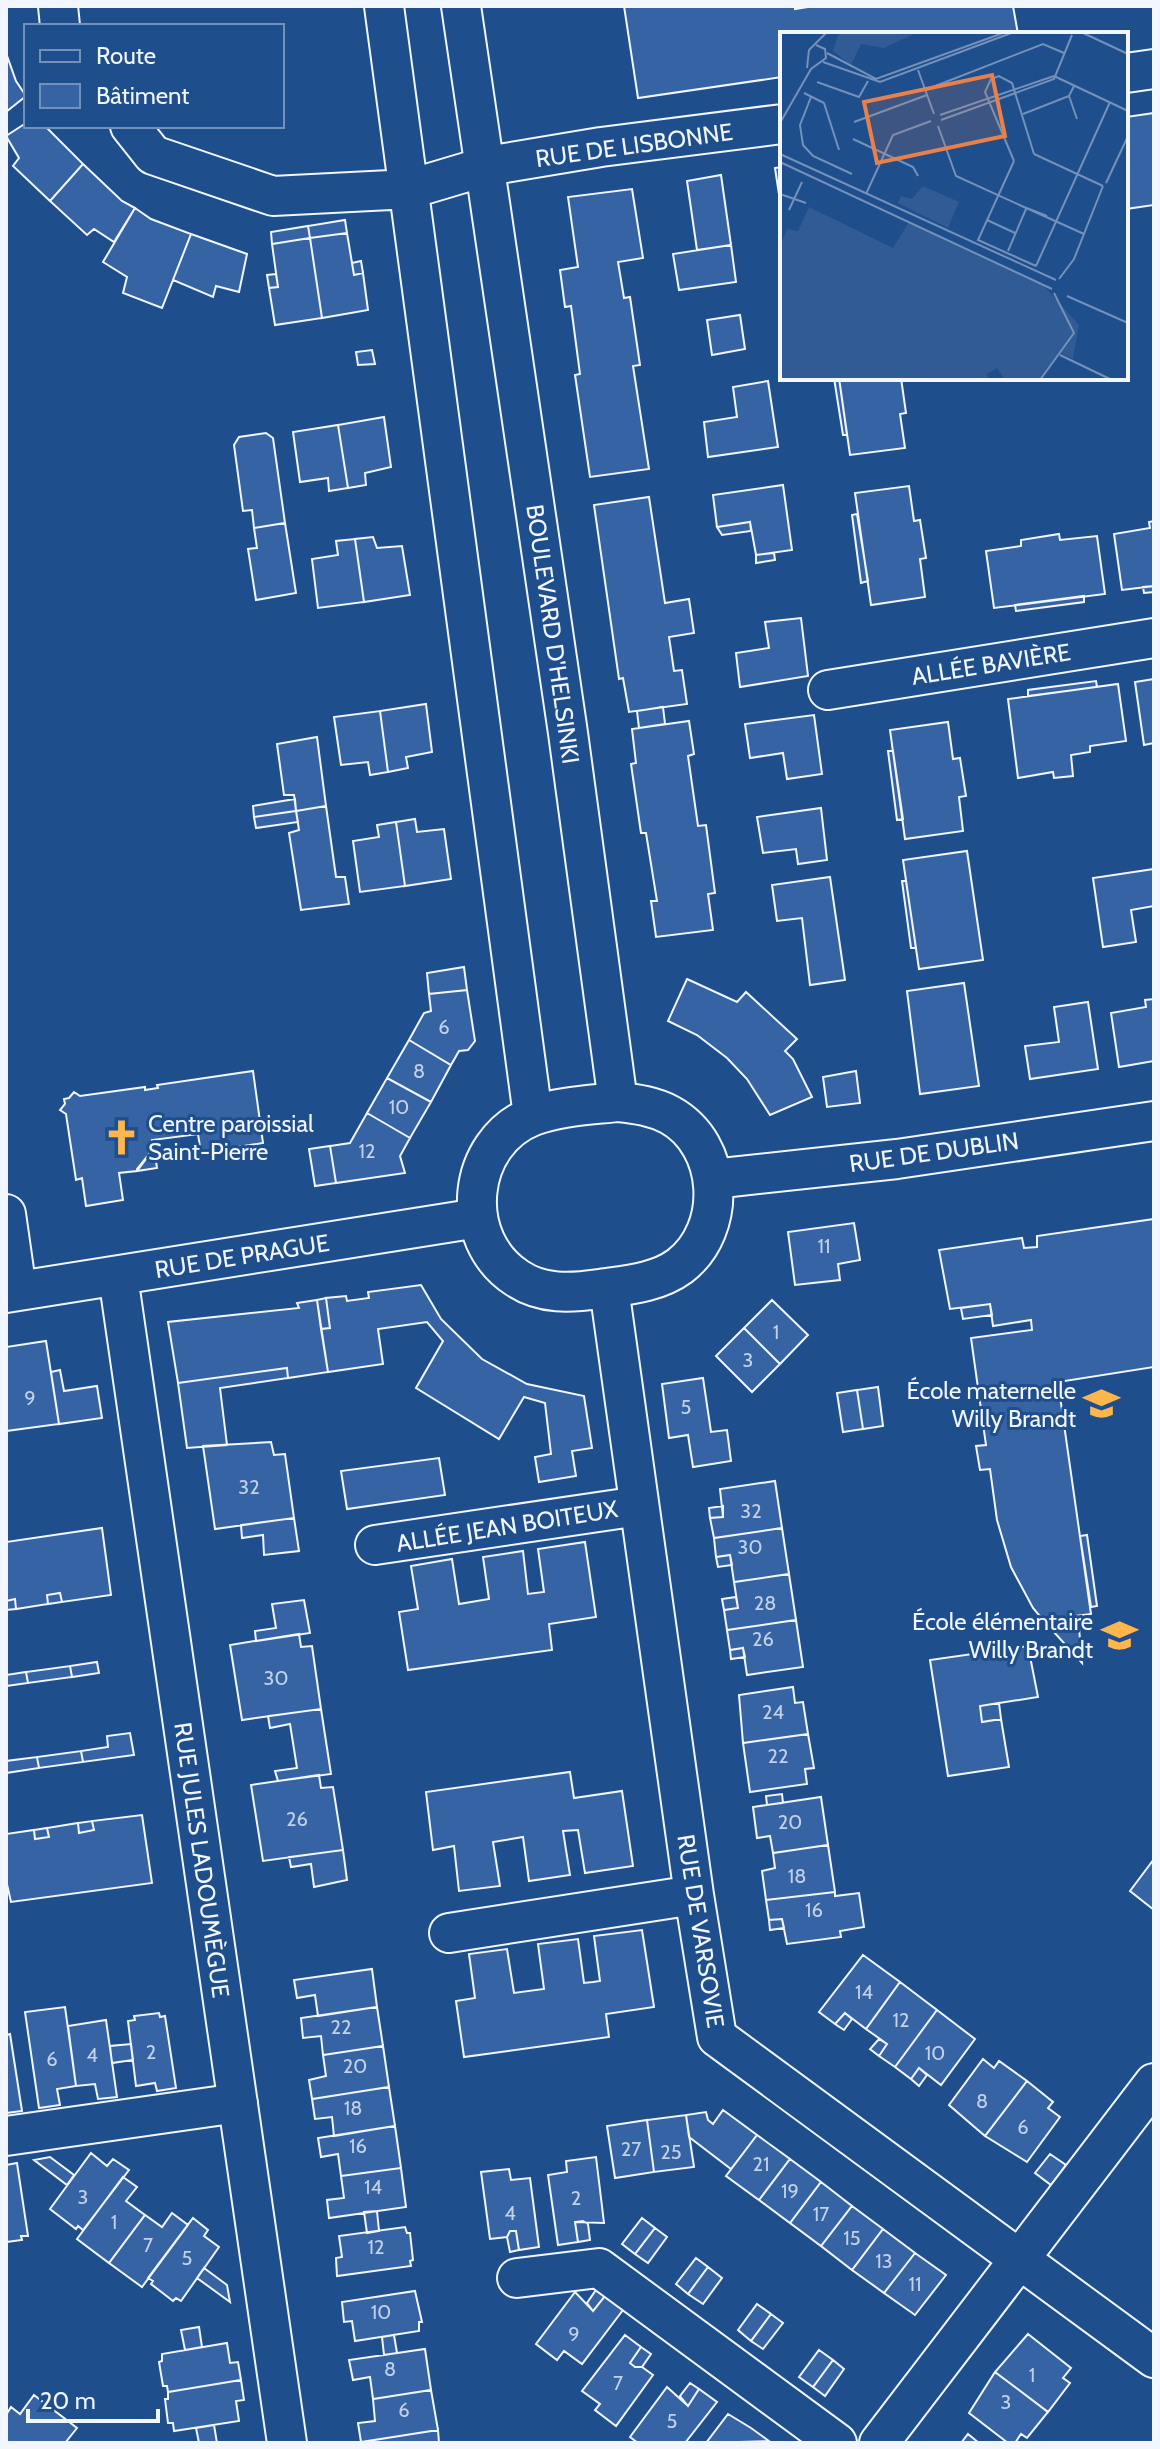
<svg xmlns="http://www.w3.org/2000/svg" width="1160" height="2449" font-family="Cabin,sans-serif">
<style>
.building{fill:#3563a3;stroke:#f2f6ff;stroke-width:2}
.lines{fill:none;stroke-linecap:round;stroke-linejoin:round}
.street-casing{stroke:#f2f6ff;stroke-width:42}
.street{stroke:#1f4e8c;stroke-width:38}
.labels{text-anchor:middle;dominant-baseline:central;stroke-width:6;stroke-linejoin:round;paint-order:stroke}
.number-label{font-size:20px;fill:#c3d1e8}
.street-label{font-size:24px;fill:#f2f6ff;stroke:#1f4e8c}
.poi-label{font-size:24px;fill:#f2f6ff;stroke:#1f4e8c;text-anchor:end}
.inset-road{fill:none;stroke:#7391ba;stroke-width:2}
.view{fill:#ea8049;fill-opacity:0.15;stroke:#ea8049;stroke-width:4}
.inset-edge{fill:none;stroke:#f2f6ff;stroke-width:4}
</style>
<rect width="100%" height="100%" fill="#1f4e8c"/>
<path class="building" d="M624,6h171v3l19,-3h199l5,28h-236v43l-144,21z
M6,53l10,28 10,15 -20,16z
M1154,113v92l-28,4v-92z
M26,123v3h19l38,38 -33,37 -37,-35 6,-8 -13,-22z
M83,164l39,37 13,7 -21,34 -20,-13 -7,6 -37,-34z
M782,167v47l-7,-46z
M721,175l10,70 -34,5 -10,-69z
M632,189l11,69 -25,4 6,36 6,-1 10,68 -7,1 16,103 -59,8 -15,-102 5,-1 -9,-68 -6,1 -5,-37 18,-3 -10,-70z
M135,208l16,11 40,15 -29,74 -39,-15 4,-16 -24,-15z
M345,220l2,13 -37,5 -2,-12z
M308,226l2,12 -38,6 -1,-12z
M347,233l7,42 9,-2 5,37 -46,8 -12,-80z
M191,234l56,20 -8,38 -23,-6 -3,11 -40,-17z
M310,238l12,80 -47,7 -6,-37 9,-1 -6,-43z
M731,245l5,37 -57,8 -6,-36z
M361,261l2,12 -9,2 -2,-12z
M276,274l2,13 -9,1 -2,-13z
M740,315l5,34 -33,6 -5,-35z
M372,350l3,14 -17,1 -2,-13z
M834,378h5l8,57h-4z
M839,378h62l5,35 -6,1 5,34 -55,7z
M768,381l10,66 -70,10 -4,-35 33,-5 -4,-30z
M384,417l7,50 -26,6 1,12 -18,3 -10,-63z
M338,425l10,63 -19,3 -1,-13 -28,4 -7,-50z
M266,433l7,5 12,85 -31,5 -2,-18 -9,1 -9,-66 5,-8z
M783,485l9,65 -36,5 -6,-33 -33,5 -4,-32z
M909,486l5,35 6,-1 6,38 -6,1 5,38 -54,8 -16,-112z
M649,497l16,106 24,-4 5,34 -25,4 5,34 8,-1 5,34 -58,8 -6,-34 -4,1 -25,-174z
M857,514l11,67 -7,2 -9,-68z
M1154,521v65l-32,4 -8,-56 36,-6 -1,-6z
M750,522l1,9 -29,4 -5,-8z
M285,523l11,70 -40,7 -8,-51 9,-1 -3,-20z
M1059,534l1,6 37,-4 8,58 -111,14 -8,-57 35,-5v-6z
M373,537l4,11 25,-2 8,49 -46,7 -9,-63z
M355,539l9,63 -46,6 -6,-49 26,-4 -2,-14z
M774,553l1,7 -19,3v-8z
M1154,586v6l-10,1 -1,-6z
M1084,596v6l-68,9 -1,-6z
M801,618l7,58 -68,11 -4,-34 33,-5 -4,-26z
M1154,679v64l-10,2 -9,-63z
M1096,681l1,6 -69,9v-6z
M1118,684l8,57 -36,5v6l-19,3 2,21 -19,2 -1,-6 -35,6 -10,-79z
M426,704l6,48 -26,5 2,11 -20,4 -8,-61z
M663,707l2,17 -26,4 -2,-17z
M380,711l8,61 -18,3 -2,-13 -27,3 -7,-48z
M814,715l8,59 -35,5 -4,-26 -33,5 -5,-34z
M689,721l5,33 -6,2 10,70 8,-1 9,68 -7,1 5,36 -57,7 -5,-36h6l-11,-68h-5l-10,-69 5,-1 -4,-34z
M948,722l5,37 7,-1 6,38 -7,1 4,34 -58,8 -15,-109z
M317,737l9,69 -30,5 -2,-16h-10l-7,-51z
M888,751h5l10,68 -6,1z
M295,799l1,12 -42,6 -1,-11z
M326,806l10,71h9l4,27 -48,6 -12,-77 10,-3 -3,-19z
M821,808l6,52 -29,4 -2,-15 -33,4 -6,-36z
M296,811l2,11 -42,6 -2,-11z
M415,819l2,13 27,-3 7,50 -46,7 -9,-64z
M396,822l9,64 -45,6 -7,-51 26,-4 -2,-12z
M967,851l16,109 -64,9 -16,-109z
M1154,869v37l-23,4 5,32 -33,5 -10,-69z
M830,877l15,103 -35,5 -8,-67 -25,3 -5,-36z
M902,881h4l10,67h-5z
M464,967l3,23 -38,4 -2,-21z
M687,979l50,23 9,-10 51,47 -12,12 8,8 19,38 -42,18 -23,-36 -20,-21 -30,-23 -29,-14z
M964,983l15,103 -59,8 -13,-103z
M467,990l8,51 -7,9 -9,1 -8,14 -42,-25 15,-27 7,-2 -2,-17z
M1154,999v62l-35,6 -8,-54 35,-6 -1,-7z
M1088,1002l10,67 -68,10 -5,-33 34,-4 -5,-35z
M409,1040l42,25 -20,37 -44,-24z
M253,1071l10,72 -62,10 -3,-19 -46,6 2,8 -17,23 -18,2 4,27 -37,6 -4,-28 -6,2 -10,-66 -6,-4 5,-6 -1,-5 5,-1 5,-6 6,4 65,-9v3l13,-2 -1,-3z
M856,1071l4,32 -33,4 -4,-30z
M387,1078l44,24 -21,36 -43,-25z
M367,1113l43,25 -10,18 5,17 -69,10 -6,-37 20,-3z
M330,1146l6,37 -21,3 -6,-37z
M154,1148l3,20 -20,3v-2z
M1154,1219v148l-96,15 33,232 -48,6 -10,-12 -22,-41 -14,-47 -7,-51 -10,1 -4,-24 10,-1 -15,-107 61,-8 -1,-10 -38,6 -3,-22 -40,5 -11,-59 83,-12 2,10 13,-1v-11z
M854,1223l6,37 -22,4 2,16 -45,5 -7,-53z
M421,1285l20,34 41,40 45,25 57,12 8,52 -20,3 4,25 -37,6 -4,-25 16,-3 -6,-51 -21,-6 -25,42 -83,-51 27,-47 -16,-19 -49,7 5,35 -55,8 -7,-43 9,-1 -4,-30 20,-2 1,5 22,-3 -1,-6z
M326,1298l4,30 -9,1 -4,-29z
M317,1300l11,72 -40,6 -1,-10 -109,15 -10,-61 131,-14 -2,-5z
M772,1300l36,35 -28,29 -36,-36z
M990,1304l2,11 -29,4 -2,-11z
M744,1328l36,36 -28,28 -36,-36z
M46,1341l13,83 -53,7v-84z
M287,1368l1,10 -68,10 7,57 -40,3 -9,-65z
M60,1370l4,21 33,-5 5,32 -43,6 -8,-52z
M703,1378l8,54 16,-2 4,31 -38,6 -5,-32 -19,3 -7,-54z
M878,1387l5,39 -20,3 -6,-39z
M857,1390l6,39 -20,3 -6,-39z
M271,1442l3,13 11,-1 9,64 -79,11 -12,-83z
M439,1458l6,37 -98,14 -6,-38z
M775,1481l7,47 -68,10 -4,-20 13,-1 -3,-28z
M723,1506v11l-13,1 -1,-10z
M294,1518l5,33 -35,4 -1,-20 -21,3 -1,-13z
M102,1528l9,67 -49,7 -2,-9 -13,2 1,9 -32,5 -1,-10 -9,2v-59z
M782,1528l7,46 -55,8 -4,-27 -14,2 -2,-19z
M1087,1535l10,71 -6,1 -11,-71z
M585,1542l11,75 -47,7 3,26 -144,20 -9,-58 19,-3 -7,-43 41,-7 7,45 30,-5 -6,-42 40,-6 5,43 16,-2 -6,-43z
M730,1555l2,10 -14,2 -2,-10z
M789,1574l7,46 -69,10 -3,-20 14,-2 -4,-26z
M60,1593l2,9 -14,2 -1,-9z
M736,1597l2,11 -14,2 -2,-11z
M15,1599l1,10 -10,1v-9z
M304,1600l6,33 -54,8 -1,-10 21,-3 -4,-24z
M1078,1616l4,47 -39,-43z
M796,1620l7,47 -56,8 -4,-27 -13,2 -3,-20z
M299,1634l2,13 11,-1 9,63 -79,11 -12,-75z
M1028,1646l10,51 -58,9 2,16 19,-3 8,48 -61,9 -18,-116z
M743,1648l2,9 -14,2 -1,-9z
M97,1662l2,11 -27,4 -2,-11z
M70,1666l2,11 -44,6 -2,-11z
M26,1672l2,11 -22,3v-11z
M793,1687l2,16 8,-1 5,32 -65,9 -4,-48z
M999,1703l2,16 -19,3 -2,-16z
M321,1709l10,65 -53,7 -3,-10 22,-3 -7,-44 -20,4 -2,-12z
M130,1733l4,22 -51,7 -2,-11 27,-4 -1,-11z
M808,1734l6,34 -9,1 2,15 -57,8 -7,-49z
M81,1751l2,11 -44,6 -2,-11z
M37,1757l2,11 -33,5v-12z
M570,1772l4,26 48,-7 11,75 -48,7 -7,-43 -15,1 7,44 -41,6 -6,-44 -30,5 7,44 -41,5 -5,-45 -21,4 -7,-58z
M319,1775l2,13 12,-1 10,63 -80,11 -12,-76z
M782,1794l1,9 -16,2 -1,-9z
M821,1797l7,48 -55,8 -3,-17 -13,2 -4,-31z
M142,1815l10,68 -141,19 -5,-22v-46l28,-4 1,9 14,-2 -2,-9 31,-5 1,10 15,-3 -2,-9z
M92,1821l2,9 -15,3 -1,-10z
M47,1828l2,9 -14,2 -1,-9z
M828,1845l7,47 -69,8 -4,-29 13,-3 -2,-15z
M343,1850l4,30 -33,7 -3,-23 -20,3 -2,-10z
M1154,1859v51l-24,-19z
M835,1892v4l24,-3 5,34 -24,4 1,6 -54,7 -5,-25 -13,1 -3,-20z
M782,1919l2,9 -14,2 -1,-10z
M642,1930l12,77 -48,7 3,23 -145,20 -8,-56 19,-3 -6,-44 38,-5 7,44 30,-4 -6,-45 40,-5 6,44 9,-1 7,-1 -6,-45z
M863,1955l37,27 -34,47 -21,-16 -10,11 -16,-12z
M372,1969l5,38 -59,9 -3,-21 -18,3 -3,-18z
M900,1982l37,28 -42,57 -16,-11 8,-12 -21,-15z
M65,2007l11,79 -19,3 3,16 -21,3 -14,-96z
M377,2007l6,39 -60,9 -2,-19 -18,2 -2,-20z
M937,2010l38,29 -34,46 -22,-17 -8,11 -16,-12z
M159,2013l1,4 5,-1 11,72 -19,3 -2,-8 -19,3 -8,-65 7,-1 -1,-4z
M845,2013l7,6 -8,11 -9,-6z
M106,2020l11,77 -19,2 -3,-15 -19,2 -8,-60z
M10,2034l12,77 -16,2v-78z
M879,2039l8,5 -8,12 -9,-7z
M131,2044l2,16 -21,3 -2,-17z
M383,2046l6,41 -77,12 -3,-19 17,-4 -3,-21z
M983,2059l11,9 5,-7 28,20 -42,55 -36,-31z
M919,2068l8,7 -8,11 -8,-7z
M1027,2081l26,21 -5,6 12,9 -33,45 -42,-26z
M389,2087l6,39 -61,10 -2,-19 -17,2 -3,-20z
M723,2110l34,25 -26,34 -42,-32 -3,-22 20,-3 2,8 5,4z
M686,2115l8,52 -40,5 -7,-52z
M647,2120l7,52 -39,6 -8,-52z
M395,2126l6,42 -60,8 -3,-22 -17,3 -3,-19z
M757,2135l33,24 -31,41 -33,-24z
M91,2153l16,13 6,-7 16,11 -46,60 -5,-4 -2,3 -26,-20z
M1050,2154l16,11 -15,20 -16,-12z
M50,2157l24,18 -7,10 -33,-25z
M596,2157l8,66 -29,-1 3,20 -20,3 -10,-70 19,-3 -1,-11z
M790,2159l31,23 -31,41 -31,-23z
M17,2163l11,73h-7l1,4 -16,2v-77z
M401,2168l5,39 -77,11 -2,-18 17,-2 -3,-22z
M509,2169l2,11 19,-2 9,69 -20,3 -3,-19h-6l-3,6 -17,2 -9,-67z
M123,2177l14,10 -11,14 19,14 -36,48 -32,-24z
M821,2182l31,24 -31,40 -31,-23z
M852,2206l31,23 -31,41 -31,-24z
M377,2211l2,20 -12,2 -3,-21z
M172,2213l16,12 -46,62 -33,-24 36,-48 17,12z
M193,2218l15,12 -4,6 15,11 -38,54 -5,-3 -3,3 -22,-17 2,-3 -5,-3z
M642,2218l13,10 -20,26 -13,-10z
M583,2221l5,3 2,16 -12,2 -3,-20z
M405,2227l2,6h3l3,27 -3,1 1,5 -74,10 -1,-18 6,-1 -3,-21z
M655,2228l12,9 -19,26 -13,-9z
M883,2229l32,24 -31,40 -32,-23z
M510,2231h6l3,19 -9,2 -3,-15z
M915,2253l31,22 -31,40 -31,-22z
M696,2258l12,9 -20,27 -12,-10z
M708,2267l14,11 -19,26 -15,-10z
M204,2268l23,17 3,17 -33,-24z
M596,2290l9,6 -12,15 -6,-8z
M415,2291l7,31h-3v9l-64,10 -3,-20 -8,1 -2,-20z
M575,2292l18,19 12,-15 18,14 -41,54 -18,-13 -7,9 -21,-16z
M757,2304l14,10 -20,27 -13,-11z
M771,2314l12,9 -20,26 -12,-8z
M199,2327l3,20 -17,3 -4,-20z
M1028,2334l43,34 -8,10 7,5 -22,29 -53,-40z
M394,2335l3,18 -13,2 -2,-18z
M625,2335l16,12 -11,16 5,4h7l11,8 -37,51 -21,-16 5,-6 -18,-13z
M227,2343l3,20 8,-1 3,18 -73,12 -1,-6h-4l-4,-24 3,-1v-7z
M641,2347l10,7 -9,13h-7l-5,-4z
M425,2349l6,41 -58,9 -3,-22 -17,3 -4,-20z
M819,2350l14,10 -20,27 -14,-10z
M833,2360l11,9 -19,27 -12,-9z
M995,2372l53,40 -21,26 -6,-4 -6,9h-7l-39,-30z
M241,2380l3,20 -8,1 3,20 -65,10 -1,-8h-5l-3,-24h3v-7z
M690,2383l9,6 -11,17 -8,-10z
M667,2387l21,19 11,-17 18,13 -32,41h-47l-8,-6z
M431,2390l7,40 -77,12 -3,-19 17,-2 -2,-22z
M34,2395l43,33 -12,15h-59v-28l5,-8 9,7z
M728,2414l23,14 18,13 -63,2z
M214,2425l3,18h-18l-3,-15z
M438,2430l1,13h-78v-1z
M968,2434l11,9h-18z"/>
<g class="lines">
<defs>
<path id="street" d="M58,6l2,20
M384,6l149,1110
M461,6l107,727 50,369
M1126,73l28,-4
M130,126l23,29 120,41 137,-7 77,-23 114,-19 181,-23
M828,690l326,-52
M618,1102c19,2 35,4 52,13 54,30 58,114 10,151 -23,17 -53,19 -81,23 -28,4 -57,6 -82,-11 -60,-39 -51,-136 16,-162 26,-10 58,-11 85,-14z
M713,1179l184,-20 257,-38
M6,1214l11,77
M118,1276l169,1167
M609,1288l85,607 23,142 437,321
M6,1293l472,-75
M375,1545l264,-39
M449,1933l245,-38
M6,2136l232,-33
M517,2278l82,-10 238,175
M879,2443l275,-360"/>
</defs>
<use href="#street" class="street-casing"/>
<use href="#street" class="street"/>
</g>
<defs>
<symbol id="church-bare" viewBox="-9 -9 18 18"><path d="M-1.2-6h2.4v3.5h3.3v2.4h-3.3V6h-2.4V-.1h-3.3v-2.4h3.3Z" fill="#ffb74d" stroke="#1f4e8c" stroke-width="2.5" paint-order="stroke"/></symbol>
<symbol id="school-bare" viewBox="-9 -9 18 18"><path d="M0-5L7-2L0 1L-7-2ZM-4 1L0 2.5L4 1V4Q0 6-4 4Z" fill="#ffb74d" stroke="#1f4e8c" stroke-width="2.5" paint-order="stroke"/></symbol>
</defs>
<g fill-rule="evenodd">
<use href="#church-bare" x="96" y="1112" width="51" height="51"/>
<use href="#school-bare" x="1076" y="1378" width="51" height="51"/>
<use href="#school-bare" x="1094" y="1610" width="51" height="51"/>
</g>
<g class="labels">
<g class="number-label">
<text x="444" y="1027">6</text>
<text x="419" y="1071">8</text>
<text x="399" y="1107">10</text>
<text x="367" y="1151">12</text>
<text x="824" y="1246">11</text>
<text x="776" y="1332">1</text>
<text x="748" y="1360">3</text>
<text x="30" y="1398">9</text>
<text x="686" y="1407">5</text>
<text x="249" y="1487">32</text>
<text x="751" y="1511">32</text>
<text x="750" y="1547">30</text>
<text x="765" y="1603">28</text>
<text x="763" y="1639">26</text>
<text x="276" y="1678">30</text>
<text x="773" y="1712">24</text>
<text x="778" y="1756">22</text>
<text x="297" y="1819">26</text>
<text x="790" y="1822">20</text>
<text x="797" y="1876">18</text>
<text x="814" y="1910">16</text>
<text x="864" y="1992">14</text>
<text x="901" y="2020">12</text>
<text x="341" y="2027">22</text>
<text x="151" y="2052">2</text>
<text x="935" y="2053">10</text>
<text x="92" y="2055">4</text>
<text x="52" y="2059">6</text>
<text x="355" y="2066">20</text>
<text x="982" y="2101">8</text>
<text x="353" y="2108">18</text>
<text x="1023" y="2127">6</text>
<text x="358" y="2146">16</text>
<text x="631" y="2149">27</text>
<text x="671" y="2152">25</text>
<text x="761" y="2164">21</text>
<text x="373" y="2187">14</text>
<text x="790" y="2191">19</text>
<text x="83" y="2197">3</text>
<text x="576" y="2198">2</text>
<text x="510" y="2213">4</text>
<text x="821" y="2214">17</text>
<text x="114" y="2222">1</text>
<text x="852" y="2238">15</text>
<text x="148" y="2245">7</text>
<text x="376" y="2247">12</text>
<text x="187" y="2258">5</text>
<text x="884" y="2261">13</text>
<text x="915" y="2284">11</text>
<text x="381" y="2312">10</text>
<text x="574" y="2334">9</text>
<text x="390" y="2369">8</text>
<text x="1032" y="2375">1</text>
<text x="618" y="2383">7</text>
<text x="1006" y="2402">3</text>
<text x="404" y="2410">6</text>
<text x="672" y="2421">5</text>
</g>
<g class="street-label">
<text transform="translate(634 145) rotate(-8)">RUE DE LISBONNE</text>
<text transform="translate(553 634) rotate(82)">BOULEVARD D'HELSINKI</text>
<text transform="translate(991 664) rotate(-9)">ALLÉE BAVIÈRE</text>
<text transform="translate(934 1152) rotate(-8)">RUE DE DUBLIN</text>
<text transform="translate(242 1256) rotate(-9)">RUE DE PRAGUE</text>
<text transform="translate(507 1526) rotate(-9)">ALLÉE JEAN BOITEUX</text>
<text transform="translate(202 1860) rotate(82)">RUE JULES LADOUMÈGUE</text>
<text transform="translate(701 1931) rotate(81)">RUE DE VARSOVIE</text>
</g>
<g class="poi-label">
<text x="148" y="1123" text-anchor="start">Centre paroissial<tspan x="148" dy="28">Saint-Pierre</tspan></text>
<text x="1076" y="1390">École maternelle<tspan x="1076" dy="28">Willy Brandt</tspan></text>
<text x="1093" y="1621">École élémentaire<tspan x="1093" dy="28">Willy Brandt</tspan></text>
</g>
</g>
<g transform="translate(780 32)">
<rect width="348" height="348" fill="#1f4e8c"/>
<path d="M59,0h79l-34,16 -23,-4 -10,21 -18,-14zM143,154l36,16 -11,26 -50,-25 3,-7 11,3zM29,175l84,41 16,-26 134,63 36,40 -6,34 -12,-6 -20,27h-36l-8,-12 -10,6 1,6h-208v-134l7,-17 11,2z" fill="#305b95"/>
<path class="inset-road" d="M301,0l47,22M47,21l49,26 130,-47M43,30l57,20 134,-50M27,36l2,-18 18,-18M138,38l16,44M274,44l74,35M37,50l42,15 9,-16M145,58l118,-46 21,9M24,61l20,10 15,47M289,64l8,23M31,65l-11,28 3,20 10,11 39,18M243,82l46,-18 5,-10M160,83l114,-39M161,88l113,-41 18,-44M74,90l73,-27M0,91l31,-54 15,-11 -1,-9 -9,-4M158,94l18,50 68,31M73,107l60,28 5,9M0,122l276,126M254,122l69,32M234,129l-29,-69 6,-13 8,-3 13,7 22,71M234,129l-36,79 58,26M0,130l272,127M326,151l22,-47M0,162l26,9M86,162l27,-59 38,-14M9,178l13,-28M267,184l-23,-9 60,27M207,188l28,13M228,219l18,-42M256,234l74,-164M279,247l15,-20 29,-73M287,264l61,27M280,323l52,25M260,348l34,-47 -20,-40"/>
<path class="view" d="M212,43l13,61 -128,27 -13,-61z"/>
<rect width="348" height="348" class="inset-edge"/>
</g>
<rect width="1160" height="2449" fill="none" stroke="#f2f6ff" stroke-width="16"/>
<rect x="24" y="24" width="260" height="104" fill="#1f4e8c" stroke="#7391ba" stroke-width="2"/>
<rect x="40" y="50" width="40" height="12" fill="#1f4e8c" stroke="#7391ba" stroke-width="2"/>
<text x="96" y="64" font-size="24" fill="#f2f6ff">Route</text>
<rect x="40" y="84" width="40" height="24" fill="#3563a3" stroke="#7391ba" stroke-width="2"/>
<text x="96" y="104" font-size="24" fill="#f2f6ff">Bâtiment</text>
<path d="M28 2409v12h130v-12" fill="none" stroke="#f2f6ff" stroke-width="4"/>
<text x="40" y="2409" font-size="24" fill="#f2f6ff" stroke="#1f4e8c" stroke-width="6" paint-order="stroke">20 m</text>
</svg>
